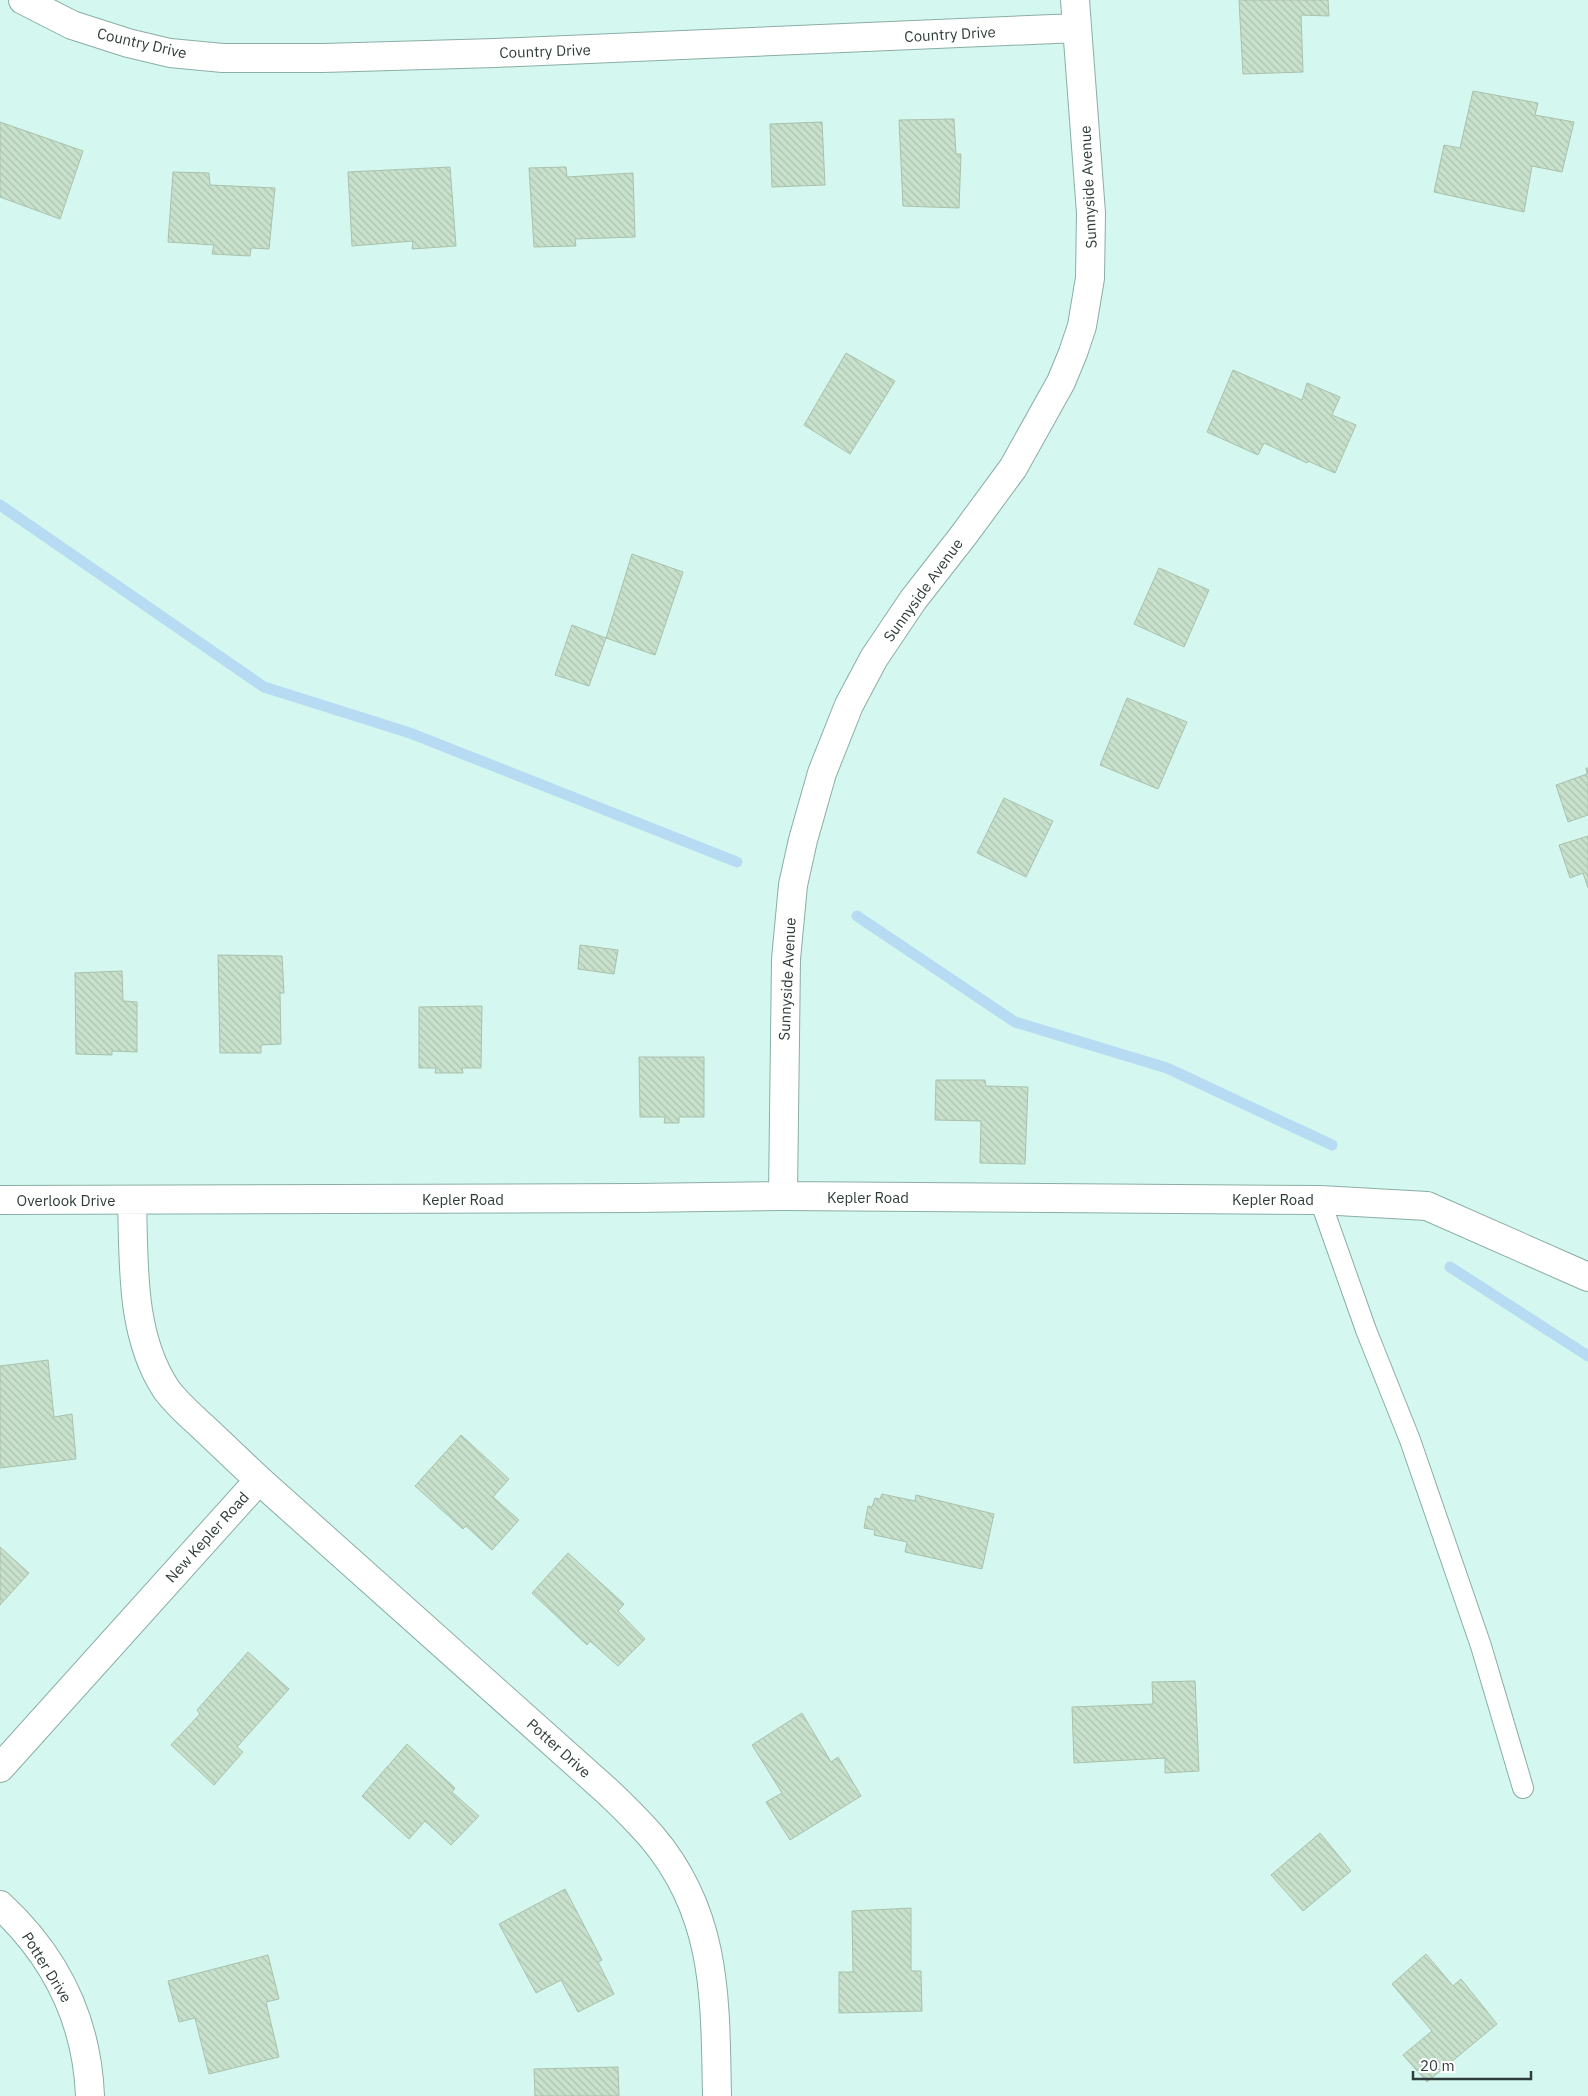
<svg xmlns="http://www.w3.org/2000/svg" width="1588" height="2096" font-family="'IBM Plex Sans',sans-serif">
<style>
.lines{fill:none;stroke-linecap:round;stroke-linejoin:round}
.stream{stroke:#b7dbf2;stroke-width:11}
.building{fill:url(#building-back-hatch);stroke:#a9c2ad}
.service-casing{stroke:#8bada5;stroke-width:22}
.minor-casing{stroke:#8bada5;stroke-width:30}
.service{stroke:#fff;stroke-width:20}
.minor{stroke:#fff;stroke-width:28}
.labels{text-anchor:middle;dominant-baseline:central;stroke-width:4;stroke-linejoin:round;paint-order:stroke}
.street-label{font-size:15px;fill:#2f3d3a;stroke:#fff}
</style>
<defs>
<pattern id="building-back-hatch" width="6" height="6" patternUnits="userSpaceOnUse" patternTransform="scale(1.25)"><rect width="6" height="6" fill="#c8e1cc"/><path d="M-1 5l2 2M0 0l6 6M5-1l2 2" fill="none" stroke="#acc2b0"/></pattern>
</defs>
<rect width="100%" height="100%" fill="#d4f8ef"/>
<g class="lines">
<path class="stream" d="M0,505l264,182 146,46 327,129
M857,916l158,106 152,46 165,77
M1450,1267l138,89"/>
</g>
<path class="building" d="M1239,0h89l1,16 -28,-1 2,57 -60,2z
M1473,91l65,12 -3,12 39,7 -12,50 -30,-6 -8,46 -90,-20 10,-47 16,3z
M954,119l2,35h5l-2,54 -56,-2 -4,-86z
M0,122l83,29 -23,68 -60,-22z
M822,122l3,63 -53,2 -2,-63z
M450,167l6,79 -44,3 1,-8 -61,5 -4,-74z
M566,167l1,10 66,-4 2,64 -60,2 1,7 -42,1 -5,-79z
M173,172l36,1 1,12 65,3 -6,61 -18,-1 -1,8 -38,-2 2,-9 -46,-3z
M846,353l49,28 -45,73 -46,-29z
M1233,370l69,30 5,-17 33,14 -8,18 24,10 -21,48 -27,-12 -1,2 -43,-20 -6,12 -51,-23z
M632,554l51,18 -28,83 -49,-17z
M1159,568l50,22 -25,57 -50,-23z
M572,625l34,13 -17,48 -34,-11z
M1127,698l60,24 -29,67 -58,-24z
M1586,768h2v47l-20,7 -12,-37 31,-11z
M1004,798l49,23 -27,56 -49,-24z
M1588,836v52l-5,-15 -13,5 -11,-33z
M580,945l38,5 -4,24 -36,-5z
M218,955l64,1 2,37h-4l1,51 -20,1v8h-41z
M122,971l1,30 14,1v50l-25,-1v4l-36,-1 -1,-81z
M482,1006l-1,62h-19l1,5h-28l1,-5h-17v-61z
M639,1057h65v60h-25v6h-15l1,-6h-25z
M936,1080h49l1,6 42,1 -3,77 -45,-1 1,-42 -46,-1z
M48,1360l6,57 18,-3 4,45 -76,9v-102z
M461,1435l48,44 -16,18 26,23 -27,30 -26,-24 -3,3 -48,-43z
M882,1494l33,7 1,-6 78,19 -12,55 -77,-17 2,-10 -33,-7 1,-5 -11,-2 4,-22 4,1 3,-9 5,1z
M0,1547l29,26 -29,32z
M568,1553l56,51 -6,7 27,28 -27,27 -28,-25 -3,4 -55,-52z
M248,1652l41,37 -52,58 6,5 -29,33 -43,-40 29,-31 -3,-4z
M1195,1681l4,90 -34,2v-15l-91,5 -2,-56 81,-3 -1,-22z
M802,1713l29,49 7,-5 23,39 -71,44 -24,-38 16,-9 -30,-48z
M407,1744l48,44 -3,4 27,24 -28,29 -26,-24 -16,18 -47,-43z
M1320,1833l31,38 -48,40 -32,-36z
M565,1889l37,71 -4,2 16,32 -36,18 -17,-32 -25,13 -37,-69z
M911,1908v63h10l1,40 -83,2v-41h14l-1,-61z
M1426,1954l27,32 8,-7 36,45 -70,58 -24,-27 29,-24 -40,-47z
M268,1955l11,44 -13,3 13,55 -70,17 -14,-56 -16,4 -11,-41z
M618,2067l1,29h-84l-1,-27z"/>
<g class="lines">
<defs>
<path id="service" d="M1320,1200l46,130 44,110 71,206 42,142"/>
<path id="minor" d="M23,0l49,25 56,18 42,10 53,5h100l172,-5 582,-25
M783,1196l3,-237 7,-74 10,-45 19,-67 27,-68 25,-47 39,-58 50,-64 50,-68 48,-86 12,-29 9,-27 8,-48 1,-65 -16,-213
M0,1200l636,-2 147,-2 537,4 107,6 161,71
M259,1480l348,311c16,15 31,30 45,46 66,78 63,163 65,259
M0,1768l259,-288c-19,-18 -37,-35 -56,-53 -13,-12 -27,-24 -37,-38 -36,-55 -32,-126 -34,-189
M0,1905c55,51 87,115 90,191"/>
</defs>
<use href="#service" class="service-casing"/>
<use href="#minor" class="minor-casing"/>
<use href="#service" class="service"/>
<use href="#minor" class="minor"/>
</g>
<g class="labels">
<g class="street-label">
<text transform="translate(950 34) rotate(-3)">Country Drive</text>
<text transform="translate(142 43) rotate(13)">Country Drive</text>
<text transform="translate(545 51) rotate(-2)">Country Drive</text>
<text transform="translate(1088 187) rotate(-93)">Sunnyside Avenue</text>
<text transform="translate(923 590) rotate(-54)">Sunnyside Avenue</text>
<text transform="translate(787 979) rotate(-87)">Sunnyside Avenue</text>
<text x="868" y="1197">Kepler Road</text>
<text x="463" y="1199">Kepler Road</text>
<text x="1273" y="1199">Kepler Road</text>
<text x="66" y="1200">Overlook Drive</text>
<text transform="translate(207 1537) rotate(-48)">New Kepler Road</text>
<text transform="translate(559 1748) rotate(42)">Potter Drive</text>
<text transform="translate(47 1967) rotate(58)">Potter Drive</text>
</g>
</g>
<path d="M1413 2071v8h118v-8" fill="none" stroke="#2f3d3a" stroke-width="2.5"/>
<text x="1420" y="2071" font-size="15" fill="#2f3d3a" stroke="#ffffff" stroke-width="4" paint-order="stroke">20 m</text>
</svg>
